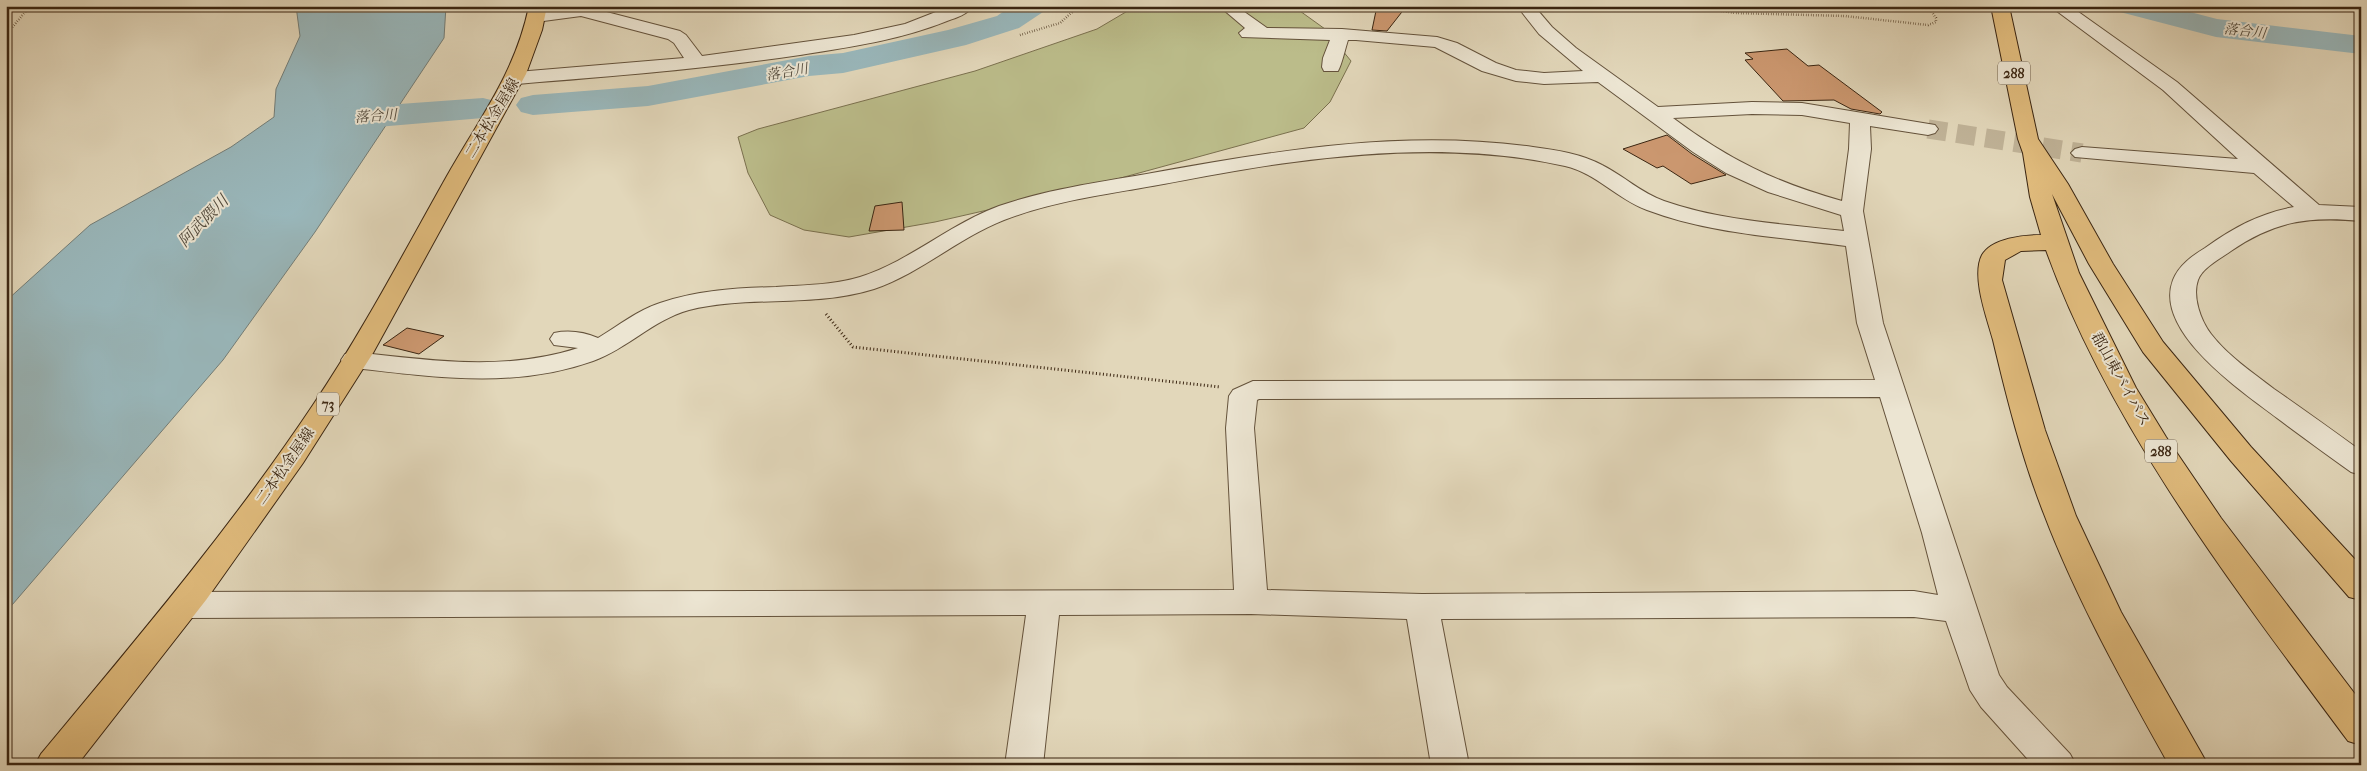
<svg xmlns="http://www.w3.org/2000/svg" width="2367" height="771" font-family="'IM FELL French Canon','Noto Serif JP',serif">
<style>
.green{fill:#bbbc8a;stroke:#7a704e}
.water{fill:#99b7bb;stroke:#737d77}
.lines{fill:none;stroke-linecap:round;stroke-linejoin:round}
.river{fill:#99b7bb;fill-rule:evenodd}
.building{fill:#cb976f;stroke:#3a2511}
.minor-tunnel{stroke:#c0b398;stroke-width:19;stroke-dasharray:19 10;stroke-linecap:butt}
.minor-casing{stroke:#64523b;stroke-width:2}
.major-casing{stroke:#3a2511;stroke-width:2}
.highway-casing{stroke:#3a2511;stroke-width:2}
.path-far1{stroke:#3a2511;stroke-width:2.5;stroke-dasharray:0.5 2;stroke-linecap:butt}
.path{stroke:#3a2511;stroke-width:3;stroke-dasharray:1 2.5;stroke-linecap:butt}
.minor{fill:#ece5d2;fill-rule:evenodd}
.major{fill:#e1bc7d;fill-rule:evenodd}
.highway{fill:#e1bc7d;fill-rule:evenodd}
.labels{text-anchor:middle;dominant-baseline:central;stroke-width:4;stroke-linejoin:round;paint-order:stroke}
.far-water-label{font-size:14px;font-style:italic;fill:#524a3c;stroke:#ece5d2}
.shield{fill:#ece5d2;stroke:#6f5f4b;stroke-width:1}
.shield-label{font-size:14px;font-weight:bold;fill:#3a2511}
.street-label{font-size:15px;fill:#3a2511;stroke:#ece5d2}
.water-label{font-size:16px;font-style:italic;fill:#524a3c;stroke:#ece5d2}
</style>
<rect width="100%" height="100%" fill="#e2d7ba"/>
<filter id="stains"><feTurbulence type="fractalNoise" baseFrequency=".004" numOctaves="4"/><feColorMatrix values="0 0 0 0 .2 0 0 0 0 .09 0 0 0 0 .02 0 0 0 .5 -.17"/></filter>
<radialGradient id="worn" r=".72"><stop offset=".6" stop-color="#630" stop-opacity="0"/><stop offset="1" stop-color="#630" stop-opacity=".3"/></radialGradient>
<path class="green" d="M1136,6h157l32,23 26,32 -21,41 -26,26 -220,60 -149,34 -86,15 -45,-7 -34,-15 -22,-42 -10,-36 20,-8 217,-58 122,-42z"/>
<path class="water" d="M296,6h150l-2,32 -129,194 -92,128 -217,252v-311l84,-76 141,-78 43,-30 2,-28 24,-53z"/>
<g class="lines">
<path class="river" d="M1011,6h36l-4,6 -24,16 -53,17 -123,28 -34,3 -161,30 -115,9 -12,-3 -5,-7 5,-7 12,-3 115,-9 161,-30 34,-3 105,-23 49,-14z
M2116,6h51l50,13 144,17v18l-145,-17 -96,-25z
M483,98l12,3 5,7 -5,7 -12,3 -153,13 -12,-4 -6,-7 6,-7 12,-4z"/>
</g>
<path class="building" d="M1377,6h8l20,2 -18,23 -15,-1z
M1787,49l21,17 11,-1 63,47 -2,2 -29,-5 -17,-9 -51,1 -38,-41 8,-1 -8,-6z
M1667,135l25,19 34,21 -35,9 -28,-18 -6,2 -34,-19z
M902,202l2,28 -35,1 6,-25z
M407,328l37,8 -25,18 -36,-9z"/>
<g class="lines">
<path class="minor-tunnel" d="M1928,129l154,24"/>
<defs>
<path id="minor" d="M574,6h23l-2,3 85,22 6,4 16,21 152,-21 51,-11 46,-18h22c-5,8 -17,12 -26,15 -47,19 -97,26 -147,34 -94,14 -188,21 -283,29l-7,-2 -3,-4 3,-4 7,-2 167,-14 -10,-15 -6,-4 -87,-23 -45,6 -6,-1 -3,-4 3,-4 6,-1z
M1236,6l31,22 75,1 95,8 20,6 39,20 20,7 28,3 39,-2 -44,-37 -22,-28h17l18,21 24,21 82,59 94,-5 50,1 133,22 3,4 -3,4 -7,2 -58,-9 1,23 -8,62 20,112 116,352 8,12 63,67 6,11h-43l-52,-58 -11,-17 -24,-69 -32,-4 -473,2 28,146h-38l-24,-146 -156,-5 -192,1 -16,150h-38l21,-150 -842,3 -12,-4 -5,-9 5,-9 12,-4 1050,-2 -8,-162 3,-32 4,-6 20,-9 622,-1 -18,-57 -11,-77c-66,-9 -136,-12 -199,-36 -30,-11 -51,-37 -82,-44 -88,-20 -182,-16 -271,-4 -51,6 -102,17 -153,26 -46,8 -93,15 -137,32 -46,18 -83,53 -130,69 -60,19 -125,6 -185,21 -36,10 -62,39 -96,51 -78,28 -159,16 -239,7l-9,-2 -4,-6 4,-6 9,-2c75,8 150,20 224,-4l-24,-3 -4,-6 4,-6c15,-3 30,-1 44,5 20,-12 40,-28 62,-35 38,-13 77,-15 116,-16 28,-2 57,-2 84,-10 50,-16 90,-53 139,-71 49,-17 102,-24 153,-33 126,-23 253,-44 381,-26 23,3 49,7 69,18 22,11 39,28 62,36 57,20 120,23 180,30l-3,-16 -73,-23 -42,-19 -33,-21 -95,-70 -54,2 -28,-3 -34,-10 -47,-24 -79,-7h-8c-3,9 -6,24 -10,31h-14l-2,-4 1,-9 7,-18 -88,-3 -3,-4 6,-5 -20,-17 3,-4zM1752,114l50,1 48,8 -1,26 -7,52c-67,-19 -113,-41 -169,-83zM1880,397l42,136 16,62 -24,-4 -492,3 -155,-4 -13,-162 3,-28 2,-1z
M2050,6h20l107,76 142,123 42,2v14c-52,-5 -86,0 -130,30 -10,7 -29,17 -33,29 -6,17 3,41 13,54 17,22 41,38 63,55 29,20 58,41 87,62v24l-10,-3c-25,-18 -50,-36 -74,-54 -34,-26 -124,-86 -104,-138 6,-15 19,-24 32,-32 28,-20 55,-35 89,-41l-40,-34 -179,-16 -4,-4 4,-4 7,-2 156,12 -75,-69z"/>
<path id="major" d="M529,6h18l-5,24 -16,44 -153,279 -70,110 -97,137 -129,165h-42l6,-11c94,-113 190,-226 272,-349 48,-71 88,-147 130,-222 33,-60 72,-108 86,-177z"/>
<path id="highway" d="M1991,6h18l29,133 30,45 45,80 50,78 88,105 110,119v34l-12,-3 -118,-136 -88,-109 -54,-88 -37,-70 27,79 57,115 30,49 55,81 140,184v43l-13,-4c-112,-151 -238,-313 -302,-491l-25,1 -16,9 -3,20 43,150 31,86 45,96 87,153h-39c-45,-81 -92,-164 -125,-251 -22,-56 -37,-115 -51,-174 -6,-22 -22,-64 -11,-85 10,-17 42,-20 59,-20l-11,-38 -7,-44 -5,-14z"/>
</defs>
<use href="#minor" class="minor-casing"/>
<use href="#major" class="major-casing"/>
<use href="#highway" class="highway-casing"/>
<path class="path-far1" d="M1689,6l46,7 110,3 83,9 8,-3v-4l-8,-12
M6,35l24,-29
M1020,35l40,-12 19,-17"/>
<path class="path" d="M826,314l27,33 367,40"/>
<use href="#minor" class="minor"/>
<use href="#major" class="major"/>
<use href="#highway" class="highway"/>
</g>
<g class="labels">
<g class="far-water-label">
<text transform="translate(2245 31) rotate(7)">落合川</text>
<text transform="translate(787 72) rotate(-10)">落合川</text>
<text transform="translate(376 116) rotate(-4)">落合川</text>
</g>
<g class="shield">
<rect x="1998" y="61.5" width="32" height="23" rx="4"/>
<rect x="317" y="392.5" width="22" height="23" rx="4"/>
<rect x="2145" y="439.5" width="32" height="23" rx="4"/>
</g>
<g class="shield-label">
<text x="2014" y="73">288</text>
<text x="328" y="404">73</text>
<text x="2161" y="451">288</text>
</g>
<g class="street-label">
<text transform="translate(492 118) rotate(-59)">二本松金屋線</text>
<text transform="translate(2121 379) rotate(61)">郡山東バイパス</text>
<text transform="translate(285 466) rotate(-55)">二本松金屋線</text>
</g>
<g class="water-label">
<text transform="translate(203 221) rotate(-46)">阿武隈川</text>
</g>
</g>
<rect width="2367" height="771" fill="none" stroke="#e2d7ba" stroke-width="25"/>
<rect x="8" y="8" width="2352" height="756" fill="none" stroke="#3a2511" stroke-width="2.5"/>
<rect x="12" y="12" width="2342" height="746" fill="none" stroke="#3a2511"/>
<rect width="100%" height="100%" filter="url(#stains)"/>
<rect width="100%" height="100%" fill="url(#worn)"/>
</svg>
